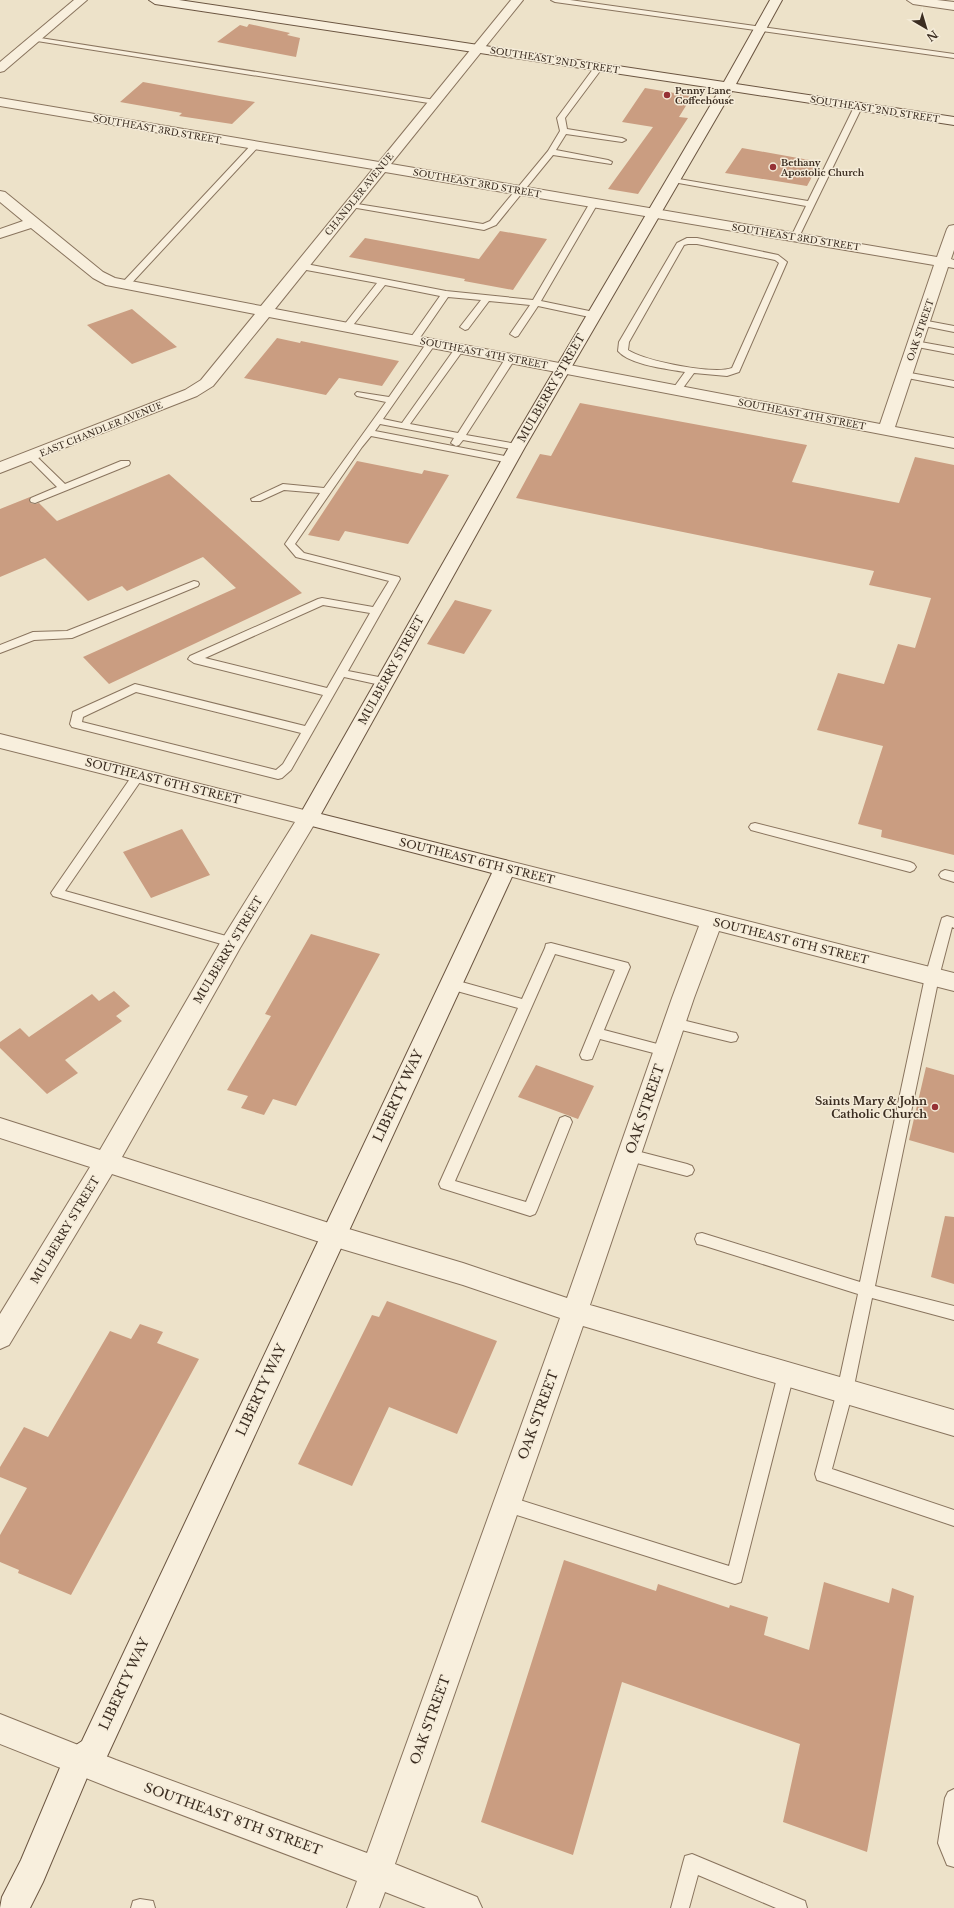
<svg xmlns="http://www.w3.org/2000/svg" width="954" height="1908" font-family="'Libre Baskerville',serif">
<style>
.building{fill:#ca9d81}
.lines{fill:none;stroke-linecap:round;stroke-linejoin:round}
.lane-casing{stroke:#89745e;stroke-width:2}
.street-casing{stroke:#89745e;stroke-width:2}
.secondary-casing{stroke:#6b5541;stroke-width:2}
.lane{fill:#f8efdd;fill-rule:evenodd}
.street{fill:#f8efdd;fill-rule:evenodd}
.secondary{fill:#f8efdd;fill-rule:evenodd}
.poi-dot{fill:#963135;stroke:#f5ecd9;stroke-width:1.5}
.labels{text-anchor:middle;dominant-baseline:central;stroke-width:3;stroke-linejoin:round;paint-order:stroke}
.far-street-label{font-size:9px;fill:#3b2d21;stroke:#f5ecd9}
.far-poi-label{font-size:9px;font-weight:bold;fill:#3b2d21;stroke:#f5ecd9;text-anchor:start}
.street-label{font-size:11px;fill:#3b2d21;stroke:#f5ecd9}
.poi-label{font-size:11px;font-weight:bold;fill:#3b2d21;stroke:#f5ecd9;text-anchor:end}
.near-street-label{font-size:13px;fill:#3b2d21;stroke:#f5ecd9}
</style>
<rect width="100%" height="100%" fill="#ede2c9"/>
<path class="building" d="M249,24l41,9 -3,2 13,3 -4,19 -79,-15 23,-17 7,2z
M143,82l77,14 35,6 -23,22 -53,-8 3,-3 -62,-11z
M645,88l47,8 -13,21 9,1 -50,76 -30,-5 45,-62 -31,-5z
M742,148l56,10 22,4 -13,24 -82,-13z
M500,231l47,8 -34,51 -49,-9 1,-2 -116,-22 16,-19 114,21z
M132,309l45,38 -45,17 -45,-39z
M277,338l23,5 1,-2 98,20 -17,25 -43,-8 -13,17 -82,-17z
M580,403l227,42 -15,37 107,21 16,-46 39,8v390l-73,-18 1,-7 -24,-6 25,-78 -66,-16 21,-57 46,11 14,-40 17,4 16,-50 -62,-13 5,-14 -358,-73 24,-44 11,2z
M357,461l65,13 2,-4 25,5 -41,69 -63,-13 -6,10 -31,-6z
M169,474l133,119 -193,91 -26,-27 153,-69 -33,-31 -76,34 -5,-5 -34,15 -43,-43 -45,19v-68l30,-12v6l5,1 4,-1 18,18z
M455,600l37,10 -28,44 -37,-10z
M182,829l28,46 -59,23 -28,-46z
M311,934l69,20 -84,152 -23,-7 -9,16 -23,-7 7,-12 -21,-6 44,-74 -6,-2z
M114,991l16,15 -14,10 6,5 -57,39 13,13 -31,21 -47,-46v-6l20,-14 9,9 63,-43 7,7z
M536,1065l58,21 -16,33 -60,-22z
M926,1067l28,8v78l-45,-13z
M945,1216l9,1v67l-23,-7z
M387,1301l110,40 -40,93 -68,-27 -37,79 -54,-22 74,-149 7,2z
M140,1324l23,8 -6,11 42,16 -128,236 -53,-22 1,-3 -19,-8v-27l27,-47 -27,-11v-10l24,-40 24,10 62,-106 21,8z
M564,1560l92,31 2,-7 71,24 1,-3 38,12 -4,18 45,15 15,-68 65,21 3,-15 22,8 -47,256 -84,-30 17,-78 -178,-62 -49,173 -92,-33z"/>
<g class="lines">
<defs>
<path id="lane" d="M551,0h19l384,54v4l-399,-56z
M34,37l401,63 4,2 -4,2 -398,-63 -4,-2z
M596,65l7,2 -38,51 2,11 55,9 4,2 -4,2 -56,-8 -10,16 52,10 4,2 -1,2 -58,-9 -57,70 -12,5 -133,-23 -4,-2 4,-2 132,21 7,-3 58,-70 12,-20 -3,-13z
M855,105l7,2 -64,132 -3,1 -4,-3 15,-31 -133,-24 -4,-2 4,-2 135,23z
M252,144h6l1,2 -131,141h-6v-4z
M591,201h3l4,2 -57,98 53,11 4,3 -4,3 -56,-12 -20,30 -3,1 -5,-3 20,-29 -41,-4 -21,28 -3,1 -5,-3 21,-27 -33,-3 -31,45h-6l-2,-2 31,-44 -55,-11 -35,44h-6v-4l33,-42 -76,-14 -4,-3 4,-3 145,28 87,9z
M687,238h10l81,17 9,7 -48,110 -12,4 -33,-3 -14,19 -3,1 -5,-3 13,-18c-17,-3 -55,-7 -67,-21l1,-9 58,-99zM688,244h9l78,16 4,3 -47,105c-19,7 -87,-7 -104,-18l1,-8 55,-97z
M922,320l32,6v6l-35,-7 -2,-2z
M431,340l5,3 -53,76 19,4 54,-76 3,-1 5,3 -54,75 48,9 47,-74 5,-3 5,3 -49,76 51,9 5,3 -5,3 -54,-10 -4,5 -3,1 -5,-3 3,-5 -74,-14 -5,7 135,26 5,3 -5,3 -139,-27 -9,11 -67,97 9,9 95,24 1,2 -52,92 41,8 2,3 -2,3 -4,1 -41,-9 -53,93 -9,8 -4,1 -206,-52 -2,-3 3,-12 62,-28 170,42 18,-31 -129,-32 -6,-4 2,-3 128,-57 4,-1 51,9 16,-26 -93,-24 -11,-13 35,-51 -36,-3 -24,11h-8l-1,-2 32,-15 41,4 62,-86 -29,-6 -2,-2 2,-2 32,5 39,-56zM323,605l47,8 -43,75 -122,-30zM136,692l165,41 -18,31 -7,6 -194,-48 1,-5z
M915,341l39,7v6l-42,-8 -2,-2 2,-2z
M905,372l49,9v6l-52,-10 -2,-2 2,-2z
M31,453l3,1 31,30 56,-23h8l1,2 -1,2 -94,38 -4,-1 -1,-2 1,-2 26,-11 -31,-31 2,-2z
M194,581l4,1 1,2 -1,2 -126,52 -38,2 -34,13v-8l33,-13 34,-1z
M138,772l4,1 2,3 -2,3 -77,112 172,48 1,3 -1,3 -5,2 -179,-51 -2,-3 2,-3 81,-117z
M755,823l155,39 4,2 2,3 -2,3 -4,2 -159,-42 -2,-3 2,-3z
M945,870l9,2v10l-13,-4 -2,-3 2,-3z
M947,916l7,2v10l-2,-1 -13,50 -64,309 79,20v14l-82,-22 -19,93 -21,78 122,41v16l-131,-44 -6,-2 -2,-6 22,-83 21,-97 -156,-49 -5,-1 -2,-5 2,-5 5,-1 158,49 65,-305 16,-56 1,-3z
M551,943l77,20 2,4 -26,63 61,16 5,1 2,4 -2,4 -5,1 -65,-17 -8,20 -5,1 -5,-1 -2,-4 35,-85 -60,-16 -100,227 71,21 34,-84 5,-2 5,2 2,4 -35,88 -2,4 -5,2 -89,-28 -2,-4 79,-176 -72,-20 -2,-4 2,-4 5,-1 71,20 23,-51 1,-4z
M674,1018l57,14 5,1 2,4 -2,4 -5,1 -62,-15 -2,-4 2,-4z
M629,1149l58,15 5,2 2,4 -2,4 -5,2 -58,-15 -5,-2 -2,-4 2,-4z
M786,1367l6,2 2,5 -53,208 -6,2 -234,-74 -2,-6 2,-6 6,-2 222,70 49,-192 2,-5z
M954,1789v78l-7,-2 -9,-22 7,-45 3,-6z
M692,1854l113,47 2,7h-31l-78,-33 -9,33h-18l12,-45 2,-7z
M140,1899l13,2 2,7h-24l2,-7z"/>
<path id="street" d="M74,0h13l-83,71 -4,1v-10z
M511,0h12l-132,164 546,93 10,-28 2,-3 5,-1v25l-3,9 3,1v8l-6,-1 -53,160 59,11v10l-685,-131 -56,69 -16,10 -197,77v-11l185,-72 16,-10 54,-66 -149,-29 -13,-7 -62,-50 -31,10v-9l23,-8 -23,-19v-11l5,1 98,80 12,6 146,28 112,-137 -373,-63v-8l379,64zM385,172l549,93 -54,159 -605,-115z
M907,0h30l17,2v8l-41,-6z
M0,734l308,77 7,2 3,5 -78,130 -118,209 210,67 131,39 104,35 105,-300 27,-72 -201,-53 -4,-5 4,-5 7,-3 449,113v18l-235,-60 -25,67 -104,307 364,105v26l-371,-110 -188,538 82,33 5,11h-56l-41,-16 -6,16h-32l10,-27 -241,-91 -116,-46v-30l116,46 251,93 193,-535 -97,-33 -131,-39 -220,-72 -103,171 -9,4v-35l90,-147 -90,-29v-20l100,32 124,-214 71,-114 -295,-74z"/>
<path id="secondary" d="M149,0h30l545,82 46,-82h12l-46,84 218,33v8l-222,-34 -207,356 -204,367 184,46 7,3 4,5 -412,895 -15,10 -46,109 -13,26h-30l2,-11 19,-37 46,-109 15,-10 410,-868 -184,-48 -7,-2 -3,-5 211,-371 211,-358 -565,-85z"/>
</defs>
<use href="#lane" class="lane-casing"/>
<use href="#street" class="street-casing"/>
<use href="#secondary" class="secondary-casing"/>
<use href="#lane" class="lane"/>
<use href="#street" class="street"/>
<use href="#secondary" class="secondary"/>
</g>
<g class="poi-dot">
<circle cx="667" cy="95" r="4"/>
<circle cx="773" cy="167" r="4"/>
<circle cx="935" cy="1107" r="4"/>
</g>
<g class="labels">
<g class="far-street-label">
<text transform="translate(555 60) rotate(9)">SOUTHEAST 2ND STREET</text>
<text transform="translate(875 109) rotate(9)">SOUTHEAST 2ND STREET</text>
<text transform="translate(157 129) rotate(10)">SOUTHEAST 3RD STREET</text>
<text transform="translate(477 183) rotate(10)">SOUTHEAST 3RD STREET</text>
<text transform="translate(359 194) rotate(-51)">CHANDLER AVENUE</text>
<text transform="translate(796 237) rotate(9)">SOUTHEAST 3RD STREET</text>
<text transform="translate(920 330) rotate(-71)">OAK STREET</text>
<text transform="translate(484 353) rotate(11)">SOUTHEAST 4TH STREET</text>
<text transform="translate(802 414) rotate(11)">SOUTHEAST 4TH STREET</text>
<text transform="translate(101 429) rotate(-22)">EAST CHANDLER AVENUE</text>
</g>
<g class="far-poi-label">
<text x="675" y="90">Penny Lane<tspan x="675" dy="10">Coffeehouse</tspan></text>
<text x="781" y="162">Bethany<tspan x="781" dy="10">Apostolic Church</tspan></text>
</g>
<g class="street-label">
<text transform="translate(551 388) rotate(-60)">MULBERRY STREET</text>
<text transform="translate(391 670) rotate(-61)">MULBERRY STREET</text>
<text transform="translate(163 781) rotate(14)">SOUTHEAST 6TH STREET</text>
<text transform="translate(477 861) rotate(14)">SOUTHEAST 6TH STREET</text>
<text transform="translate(791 941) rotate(14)">SOUTHEAST 6TH STREET</text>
<text transform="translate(228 950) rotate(-59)">MULBERRY STREET</text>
<text transform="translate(65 1230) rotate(-59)">MULBERRY STREET</text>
</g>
<g class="poi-label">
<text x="927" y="1101">Saints Mary &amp; John<tspan x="927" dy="13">Catholic Church</tspan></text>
</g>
<g class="near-street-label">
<text transform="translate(398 1096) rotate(-65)">LIBERTY WAY</text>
<text transform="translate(645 1109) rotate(-71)">OAK STREET</text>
<text transform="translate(261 1390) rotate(-65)">LIBERTY WAY</text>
<text transform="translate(538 1415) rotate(-70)">OAK STREET</text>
<text transform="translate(124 1684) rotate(-65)">LIBERTY WAY</text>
<text transform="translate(430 1720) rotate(-70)">OAK STREET</text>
<text transform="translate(233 1819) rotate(20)">SOUTHEAST 8TH STREET</text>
</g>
</g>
<g transform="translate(926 28) rotate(142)" stroke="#f5ecd9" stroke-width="3" paint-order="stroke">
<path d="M0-3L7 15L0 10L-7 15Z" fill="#3b2d21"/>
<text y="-6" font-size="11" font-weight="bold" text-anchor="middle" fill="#3b2d21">N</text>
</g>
</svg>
